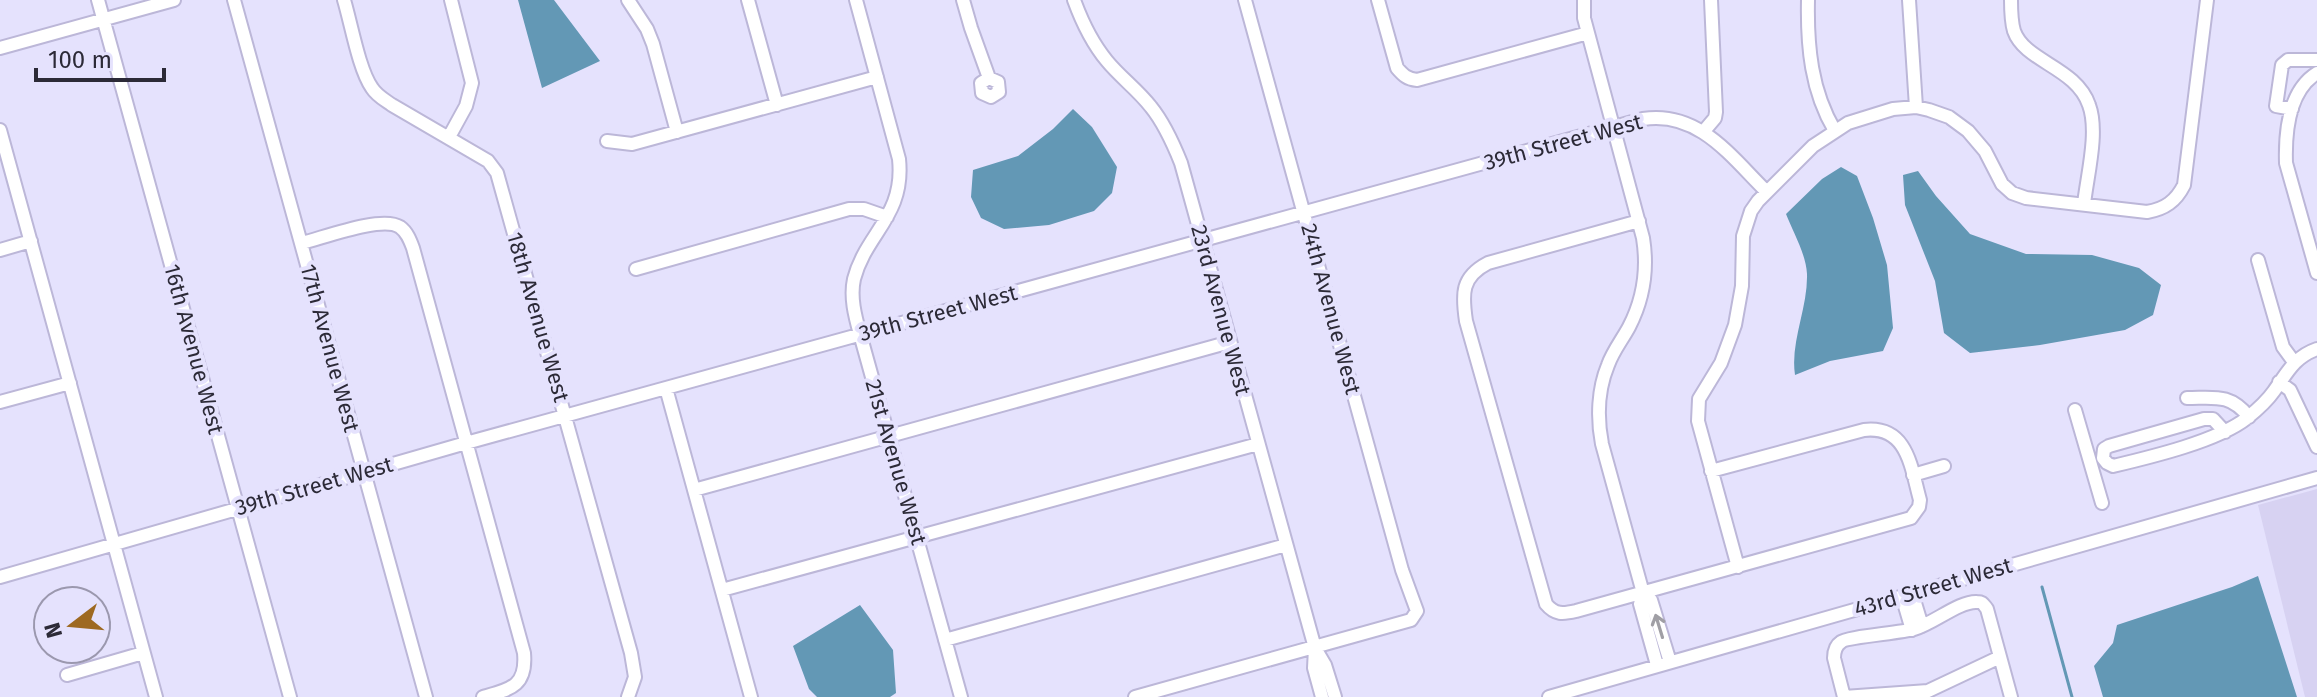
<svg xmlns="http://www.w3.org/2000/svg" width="2317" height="697" font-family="'Fira Sans',sans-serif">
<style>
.built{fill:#d7d2f2}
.water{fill:#6398b5}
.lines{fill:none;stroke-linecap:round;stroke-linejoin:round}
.stream{stroke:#6398b5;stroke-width:3}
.minor-casing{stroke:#bcb7d8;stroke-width:16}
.minor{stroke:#fff;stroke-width:12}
.oneway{stroke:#a09fa5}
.labels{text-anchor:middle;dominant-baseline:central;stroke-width:8;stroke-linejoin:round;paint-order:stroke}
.street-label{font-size:22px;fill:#2c2a37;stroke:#e5e2fd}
</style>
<rect width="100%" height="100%" fill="#e5e2fd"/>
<path class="built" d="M2317,489v208h-12l-47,-192z"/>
<path class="water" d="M518,0h36l46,61 -58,27z
M1073,109l19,18 25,40 -5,26 -18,18 -45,14 -45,4 -23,-11 -10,-21 2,-27 45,-14 35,-27z
M1841,167l16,9 16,42 14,47 6,63 -10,23 -53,10 -35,14c-5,-33 13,-67 12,-101 -1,-20 -14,-42 -21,-60l36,-35z
M1918,171l18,25 34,38 56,20 66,1 47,13 22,17 -8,30 -28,15 -85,15 -70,8 -26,-20 -9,-52 -30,-76 -2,-30z
M2258,576l39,121h-194l-9,-31 19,-23 4,-18 115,-38z
M860,605l33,45 3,43 -6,4h-73l-8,-8 -16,-43z"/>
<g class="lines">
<path class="stream" d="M2042,587l30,110"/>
<defs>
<path id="minor" d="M98,0l192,697
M234,0l192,697
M344,0c7,23 15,70 28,88 5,8 13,12 20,17l96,56 9,12 134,480 4,24 -7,20
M628,0l19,29 6,15 24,88
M748,0l29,105
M856,0l43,159c6,57 -33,74 -45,120 -4,18 1,37 6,55l101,363
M963,0l8,28 18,50 9,4 1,10 -8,5 -9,-4 -1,-10 8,-5
M1074,0c8,22 18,43 33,61 13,16 31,29 44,46 13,16 22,36 30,56l134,485 10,17 10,32
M1378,0l19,68c6,7 10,11 20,12l171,-47
M1584,0v18l59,220c5,31 1,60 -14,89 -7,13 -16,24 -21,38 -10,24 -11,53 -6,79l41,149 -3,11 17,61
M1808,0c-1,46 3,91 27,131
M1909,0l7,107
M2011,0c0,10 0,21 3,31 11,31 62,36 75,74 10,27 -2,71 -5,99
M0,48l174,-48
M2317,73c-29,18 -32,59 -31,90l31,110
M2292,109l-16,-3 6,-41 6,-5h29
M0,130l156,567
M1704,131l11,-13 1,-6 -5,-112
M449,137l17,-31 6,-23 -21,-83
M607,141l25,3 245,-67
M1639,221l-151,42c-27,14 -26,31 -22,58l80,283c9,11 17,10 30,7l335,-93 8,-11 1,-7c-9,-32 -12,-75 -56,-70l-153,41
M302,243c21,-5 80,-28 98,-16 7,5 10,13 13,21l111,405c3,33 -13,36 -41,44
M0,250l31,-9
M2258,260l25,87 11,15
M636,269l213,-60h15l23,8
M2279,382l11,8 27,57
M666,388l85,309
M2187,398c27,0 43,-5 62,19
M0,402l70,-19
M2075,410l27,93
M2225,432l-12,-13h-9l-95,27 -5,3 -1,9 4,5 6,3c38,-9 105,-25 134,-48 10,-8 20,-17 27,-27 13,-18 20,-34 43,-42
M1913,475l31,-9
M694,490l536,-148
M1738,567l-40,-146 1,-22 22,-36 14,-38 7,-39 1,-50 8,-25 7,-10 55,-55 35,-23 45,-14 23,-2 13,3 20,7 19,14 17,20 17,33 10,9 14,5 121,14c18,-3 29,-11 37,-27l23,-185
M0,577l466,-134 1177,-324c56,-9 89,39 124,73
M722,590l536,-146
M1643,593l8,7 19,62
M1912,593l10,33
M1902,596l10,34
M945,640l341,-95
M1315,648l-1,20 8,29
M67,675l76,-22
M1135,697l276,-77 6,-9 -15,-41 -157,-570
M1549,697l768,-219
M1844,697l-10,-39c0,-6 1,-12 7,-16 5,-5 59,-9 73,-13 19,-5 45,-28 63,-27 6,0 6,2 10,7l24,88
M1844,697l84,-6 72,-34"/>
</defs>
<use href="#minor" class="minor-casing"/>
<use href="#minor" class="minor"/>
</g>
<defs><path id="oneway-shaft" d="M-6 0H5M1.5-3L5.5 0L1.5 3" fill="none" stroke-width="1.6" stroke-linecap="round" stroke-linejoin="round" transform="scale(2)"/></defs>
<use class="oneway" href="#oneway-shaft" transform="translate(1659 626) rotate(-107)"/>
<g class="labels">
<g class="street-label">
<text transform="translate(1563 142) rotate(-15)">39th Street West</text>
<text transform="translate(1331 309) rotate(75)">24th Avenue West</text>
<text transform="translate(1221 310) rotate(75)">23rd Avenue West</text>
<text transform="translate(938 313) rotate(-15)">39th Street West</text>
<text transform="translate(538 317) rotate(74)">18th Avenue West</text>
<text transform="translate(330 348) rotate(75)">17th Avenue West</text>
<text transform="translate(194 349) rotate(75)">16th Avenue West</text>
<text transform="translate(896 462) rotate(74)">21st Avenue West</text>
<text transform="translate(314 486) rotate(-16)">39th Street West</text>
<text transform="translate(1933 587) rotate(-16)">43rd Street West</text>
</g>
</g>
<g transform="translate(72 625) rotate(254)"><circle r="38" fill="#e5e2fd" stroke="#9b98ae" stroke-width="2"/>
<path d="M0-6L14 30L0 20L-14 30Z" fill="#9e6921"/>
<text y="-12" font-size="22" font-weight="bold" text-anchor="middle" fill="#2c2a37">N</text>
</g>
<path d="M36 68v12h128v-12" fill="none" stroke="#2c2a37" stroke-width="4"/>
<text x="48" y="68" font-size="24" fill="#2c2a37" stroke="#e5e2fd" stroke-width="6" paint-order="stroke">100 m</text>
</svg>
